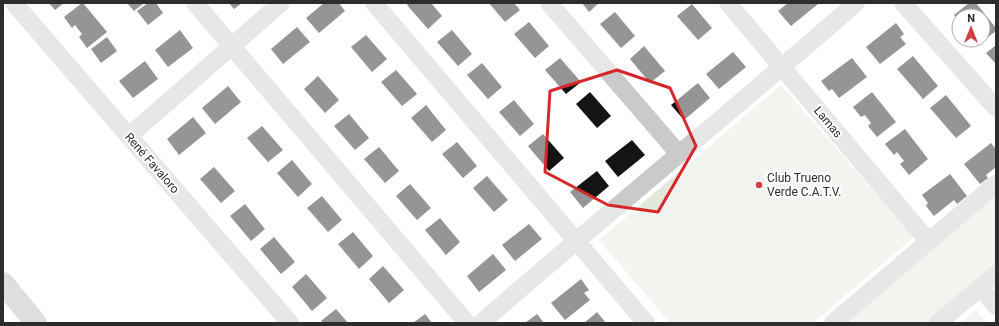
<svg xmlns="http://www.w3.org/2000/svg" width="999" height="326" font-family="Roboto,sans-serif">
<style>
.green{fill:#e2e9dc}
.building{fill:#141414}
.lines{fill:none;stroke-linecap:round;stroke-linejoin:round}
.minor{stroke:#cacaca;stroke-width:18}
.secondary{stroke:#b7b7b7;stroke-width:22}
.marked{fill:none;stroke:#d62828;stroke-width:3;stroke-linejoin:round}
.poi-dot{fill:#d24141;stroke:#fff;stroke-width:1.5}
.labels{text-anchor:middle;dominant-baseline:central;stroke-width:4;stroke-linejoin:round;paint-order:stroke}
.street-label{font-size:12px;fill:#2d2d2d;stroke:#fff}
.poi-label{font-size:12px;fill:#2d2d2d;stroke:#fff;text-anchor:start}
</style>
<rect width="100%" height="100%" fill="#fff"/>
<path class="green" d="M781,85l133,152 -101,86h-143l-71,-83z
M996,184v90l-58,49h-105z
M976,310l11,13h-27z"/>
<path class="building" d="M49,3h15l-9,7z
M82,3h1l24,29 -20,16 -8,-11 3,-3 -7,-9 -3,3 -8,-11z
M127,3h17l-10,8z
M148,3h8l7,10 -15,12 -11,-14z
M229,3h13l-8,6z
M324,3h15l6,8 -26,22 -13,-15z
M409,3h22l11,13 -14,13 -21,-24z
M489,3h25l6,7 -15,12z
M582,3h17l-10,9z
M788,3h29l1,1 -27,22 -13,-15z
M969,3h7l20,25v3l-18,14 -4,-5h9v-24h-24v5l-5,-6z
M692,4l20,24 -14,12 -21,-24z
M615,12l20,24 -14,12 -21,-24z
M529,22l20,24 -14,12 -21,-24z
M896,23l8,11 -4,3 6,7 -26,20 -14,-17z
M297,27l13,15 -27,22 -12,-15z
M180,30l13,18 -25,19 -13,-17z
M452,30l20,24 -14,12 -21,-24z
M366,35l21,24 -15,13 -21,-25z
M107,37l10,14 -16,12 -10,-14z
M996,45v17l-1,1 -9,-10z
M644,46l21,25 -15,12 -20,-24z
M733,52l13,15 -27,22 -13,-15z
M913,56l25,30 -15,13 -26,-30z
M560,58l21,24 -15,12 -21,-24z
M852,58l15,19 -28,21 -7,-9 -3,2 -8,-10z
M145,61l13,18 -25,19 -14,-17z
M482,63l20,24 -14,12 -21,-24z
M396,70l21,24 -15,12 -21,-24z
M318,76l21,24 -14,13 -21,-24z
M698,83l12,15 -26,22 -13,-15z
M228,86l13,16 -26,22 -13,-16z
M590,92l21,24 -14,12 -21,-24z
M872,92l24,30 -19,15 -9,-11 3,-3 -6,-8 -4,2 -8,-10z
M946,95l25,31 -15,12 -26,-30z
M514,100l20,24 -14,12 -21,-24z
M426,105l20,25 -14,12 -21,-24z
M349,114l20,24 -14,12 -21,-24z
M193,117l13,16 -27,22 -12,-16z
M262,126l21,24 -15,12 -21,-24z
M905,129l23,30 -19,16 -9,-11 4,-3 -7,-9 -3,3 -9,-11z
M543,134l21,24 -15,13 -21,-25z
M632,140l13,15 -27,22 -13,-16z
M457,142l20,24 -14,12 -21,-24z
M991,143l4,5 1,-1v20l-10,8 2,3 -8,6 -16,-20z
M379,147l20,24 -14,12 -21,-24z
M292,160l20,24 -14,13 -21,-24z
M214,167l21,24 -14,12 -21,-24z
M597,171l12,15 -26,22 -13,-16z
M950,174l17,22 -10,8 -3,-4 -20,16 -8,-10 2,-3 -6,-8z
M487,176l21,24 -14,12 -21,-24z
M410,184l21,24 -14,12 -21,-24z
M322,196l20,24 -14,12 -21,-24z
M245,204l20,25 -14,12 -21,-25z
M440,218l20,24 -14,13 -21,-25z
M529,224l13,15 -27,22 -13,-16z
M353,232l20,24 -14,13 -21,-25z
M274,237l21,25 -14,12 -21,-25z
M493,254l13,16 -27,22 -12,-16z
M383,266l21,24 -15,13 -20,-24z
M306,274l21,24 -15,13 -20,-24z
M581,279l8,11 -5,3 6,7 -25,20 -14,-17z
M336,309l12,14h-25l-2,-2z
M597,312l9,11h-22z
M425,314l7,9h-19z
M537,314l7,9h-19z"/>
<g class="lines">
<path class="minor" d="M14,3l276,320
M195,3l272,320
M374,3l272,320
M549,3l130,151
M728,3l201,239
M903,3l93,105
M129,136l152,-133
M980,287l16,19
M481,323c124,-108 251,-212 375,-320
M833,323l163,-139
M938,323l58,-49"/>
<path class="secondary" d="M3,283l33,40"/>
</g>
<path d="M0 0H999V326H0ZM617,70l53,18 26,58 -38,66 -50,-7 -63,-33 5,-81z" fill="#fff" fill-opacity=".55" fill-rule="evenodd"/>
<path class="marked" d="M617,70l53,18 26,58 -38,66 -50,-7 -63,-33 5,-81z"/>
<circle class="poi-dot" cx="759" cy="185" r="4"/>
<g class="labels">
<g class="street-label">
<text transform="translate(828 122) rotate(50)">Lamas</text>
<text transform="translate(152 163) rotate(49)">René Favaloro</text>
</g>
<g class="poi-label">
<text x="767" y="178">Club Trueno<tspan x="767" dy="14">Verde C.A.T.V.</tspan></text>
</g>
</g>
<rect width="999" height="326" fill="none" stroke="#2d2d2d" stroke-width="8"/>
<g transform="translate(971 28)"><circle r="19" fill="#ffffff" stroke="#ababab"/>
<path d="M0-3L7 15L0 10L-7 15Z" fill="#d24141"/>
<text y="-6" font-size="11" font-weight="bold" text-anchor="middle" fill="#2d2d2d">N</text>
</g>
</svg>
